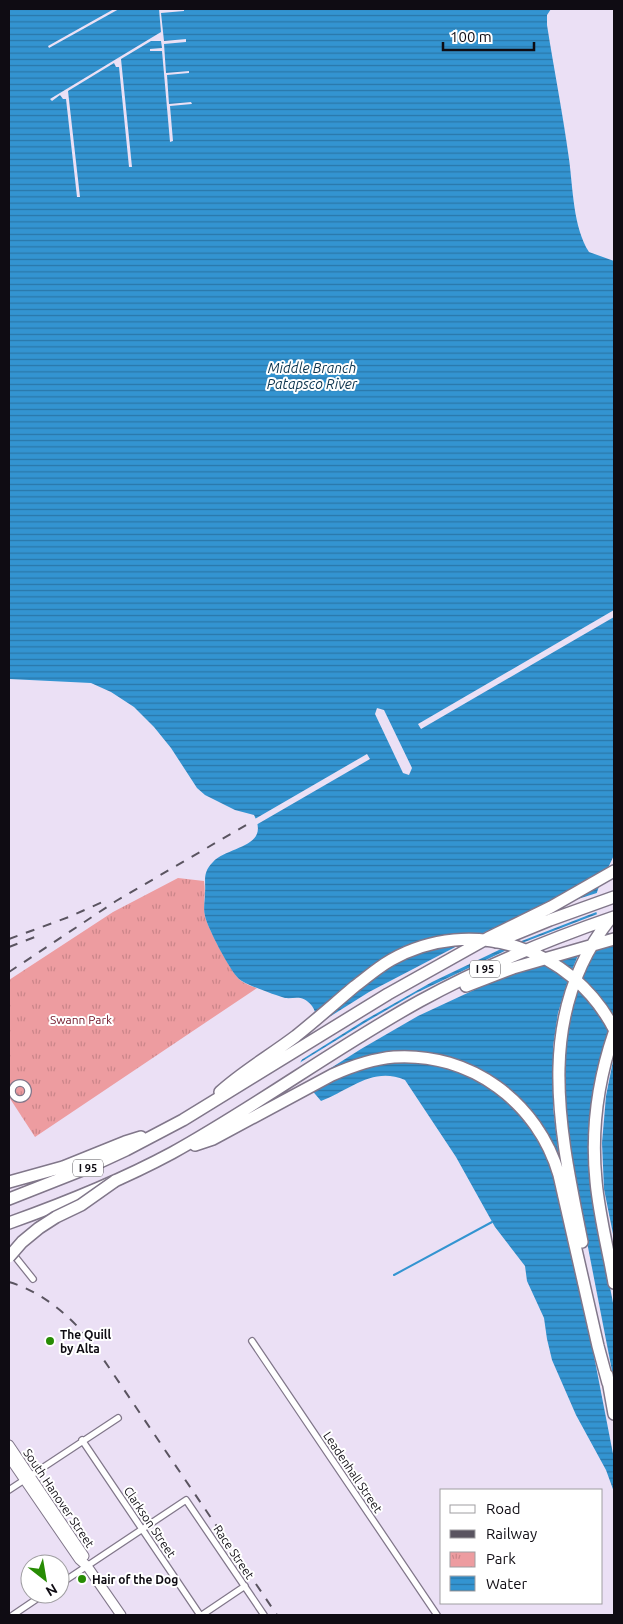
<svg xmlns="http://www.w3.org/2000/svg" width="623" height="1624" font-family="Ubuntu,sans-serif">
<style>
.park{fill:url(#park-tufts)}
.water{fill:url(#water-rules)}
.pier{fill:#ebe0f5;fill-rule:evenodd}
.lines{fill:none;stroke-linecap:round;stroke-linejoin:round}
.stream{stroke:#3394d1;stroke-width:2}
.minor-casing{stroke:#81778a;stroke-width:8}
.secondary-casing{stroke:#81778a;stroke-width:11}
.motorway-casing{stroke:#81778a;stroke-width:14}
.minor{stroke:#fff;stroke-width:5.5}
.secondary{stroke:#fff;stroke-width:9}
.motorway{stroke:#fff;stroke-width:11}
.rail{stroke:#5a5460;stroke-width:2;stroke-dasharray:9 9;stroke-linecap:butt}
.motorway-bridge-casing{stroke:#81778a;stroke-width:14;stroke-linecap:butt}
.motorway-bridge{stroke:#fff;stroke-width:11}
.poi-dot{fill:#278c04;stroke:#fff;stroke-width:2}
.labels{text-anchor:middle;dominant-baseline:central;stroke-width:4;stroke-linejoin:round;paint-order:stroke}
.shield{fill:#fff;stroke:#57555a;stroke-width:1}
.shield-label{font-size:11px;font-weight:bold;fill:#0f0c13}
.park-label{font-size:12px;fill:#701326;stroke:#fff}
.poi-label{font-size:12px;font-weight:bold;fill:#0f0c13;stroke:#fff;text-anchor:start}
.street-label{font-size:12px;fill:#0f0c13;stroke:#fff}
.water-label{font-size:14px;font-style:italic;fill:#0c344e;stroke:#fff}
</style>
<defs>
<pattern id="park-tufts" width="24" height="20" patternUnits="userSpaceOnUse" patternTransform="scale(1.25)"><rect width="24" height="20" fill="#ed9ca0"/><path d="M3 7l-1-3M5 7V3M7 7l1-3M15 17l-1-3M17 17v-4M19 17l1-3" fill="none" stroke="#ca8589"/></pattern>
<pattern id="water-rules" width="6" height="5" patternUnits="userSpaceOnUse" patternTransform="scale(1.25)"><rect width="6" height="5" fill="#3394d1"/><path d="M0 2.5h6" fill="none" stroke="#2a77a8"/></pattern>
</defs>
<rect width="100%" height="100%" fill="#ebe0f5"/>
<path class="park" d="M178,878l26,3c2,12 -1,23 1,35 2,11 26,56 35,64 5,4 11,6 17,8l-222,149 -26,-40v-117l104,-68z"/>
<path class="water" d="M9,9h542l-4,6v10c7,45 16,89 22,134 4,29 4,68 20,93l25,9v594c-5,12 -15,28 -18,41 -4,15 6,34 18,42v554l-8,-22 -30,-55 -24,-55 -5,-21 -3,-21 -17,-37 -2,-15 -30,-39 -39,-70 -51,-77c-32,-14 -55,10 -84,21l-17,-20 -5,-16 19,-37c-1,-7 -2,-17 -6,-22 -10,-12 -16,-7 -27,-8 -8,-2 -41,-14 -46,-19 -9,-8 -32,-52 -34,-63 -2,-8 0,-15 0,-23 1,-13 -3,-20 8,-31 15,-16 58,-14 41,-47l-19,-5 -30,-15 -8,-7 -26,-40 -17,-21 -20,-20 -23,-15 -20,-9 -82,-4z"/>
<path class="pier" d="M114,9h5l-70,39 -1,-2z
M159,9l2,1 23,-1v2l-23,2 3,28 22,-2v3l-22,2 2,29 23,-2v2l-22,2 2,29 22,-2 1,2 -22,2 3,35 -3,1 -8,-91h-12v-2l12,-1 -1,-7h-10l-30,18 11,108h-3l-10,-100h-3l-2,-4 -46,28 12,106h-3l-11,-98h-3l-3,-4 -8,6 -2,-2 111,-67z
M614,610v7l-193,112 -3,-5z
M377,708l7,2 28,58 -3,7 -6,-2 -28,-59z
M367,754l3,5 -114,66 -3,-5z
M611,868l-5,12 -44,24 38,-12 -2,13 1,6 -80,31 3,1 78,-30 3,9 7,10 -4,1 -4,6 12,-3v8l-18,5 -14,29 21,24 11,18v36l-8,40 -4,47 2,46 10,50v69l-20,-104 -4,-50v-34l4,-33 8,-32 9,-26 -13,-21 -19,-22 -10,31 -4,28 -1,16 2,52 6,52 42,216v78l-20,-103 -40,-182 -11,-30 -19,-28 -15,-16 -27,-20 -32,-13 -25,-5 -22,-1 -24,2 -29,9 -40,20 -5,-6 43,-21 32,-9 40,-2 35,7 30,13 18,11 17,16 22,28 18,36 -7,-58v-60l5,-34 11,-36 -21,-15 -59,21 -71,33 -57,33 -57,36 -8,-20 70,-43 50,-29 95,-45 -4,-1 -6,2 -69,33 -67,38 -67,42 17,-36 54,-34 94,-49 -33,4 -20,7 -20,10 -17,11 -58,49 -2,-7 52,-44 18,-13 29,-14 20,-6 22,-4 25,-1 78,-37zM579,953l-7,17 -14,-10z"/>
<g class="lines">
<path class="stream" d="M394,1275l98,-53"/>
<defs>
<path id="minor" d="M12 1091a8 8 0 1 1 16 0a8 8 0 1 1-16 0Z
M9,1249l24,30
M252,1341l185,274
M82,1440l118,175
M9,1490l109,-72
M60,1584l126,-84 78,115
M13,1615l31,-21
M202,1615l43,-29"/>
<path id="secondary" d="M9,1445l75,111
M9,1457l70,102 8,7 34,49"/>
<path id="motorway" d="M496,942l54,-22 64,-23
M466,986l47,-18 101,-29
M614,1033c-16,47 -23,98 -18,148 3,34 12,68 18,102
M220,1092c23,-21 51,-37 76,-56 20,-16 39,-33 58,-49 12,-9 23,-19 37,-27 81,-46 181,-12 223,69
M195,1145l18,-6 119,-64c20,-9 40,-16 62,-18 76,-5 144,45 165,118l39,171 10,37
M9,1182l54,-15 62,-25 16,-5
M9,1199l76,-30 41,-19 57,-30 205,-126 100,-56 63,-31 63,-36
M9,1223c56,-20 111,-42 163,-70 85,-47 163,-105 248,-152 62,-34 127,-61 194,-84
M582,1242c-22,-111 -49,-226 28,-323
M607,1375l7,39"/>
</defs>
<use href="#minor" class="minor-casing"/>
<use href="#secondary" class="secondary-casing"/>
<use href="#motorway" class="motorway-casing"/>
<use href="#minor" class="minor"/>
<use href="#secondary" class="secondary"/>
<use href="#motorway" class="motorway"/>
<path class="rail" d="M9,939l60,-22 40,-18
M9,947l26,-10
M9,972l107,-71 137,-80
M9,1282c34,10 62,35 84,62l184,271"/>
<defs>
<path id="motorway-bridge" d="M9,1257l13,-15 17,-14 17,-11 25,-12 34,-24"/>
</defs>
<use href="#motorway-bridge" class="motorway-bridge-casing"/>
<use href="#motorway-bridge" class="motorway-bridge"/>
</g>
<g class="poi-dot">
<circle cx="50" cy="1341" r="5"/>
<circle cx="82" cy="1579" r="5"/>
</g>
<g class="labels">
<g class="shield">
<rect x="470" y="960.5" width="30" height="17" rx="4"/>
<rect x="73" y="1159.5" width="30" height="17" rx="4"/>
</g>
<g class="shield-label">
<text x="485" y="969">I 95</text>
<text x="88" y="1168">I 95</text>
</g>
<g class="park-label">
<text x="81" y="1019">Swann Park</text>
</g>
<g class="poi-label">
<text x="60" y="1334">The Quill<tspan x="60" dy="14">by Alta</tspan></text>
<text x="92" y="1579">Hair of the Dog</text>
</g>
<g class="street-label">
<text transform="translate(353 1472) rotate(56)">Leadenhall Street</text>
<text transform="translate(59 1498) rotate(56)">South Hanover Street</text>
<text transform="translate(150 1522) rotate(56)">Clarkson Street</text>
<text transform="translate(234 1552) rotate(56)">Race Street</text>
</g>
<g class="water-label">
<text x="312" y="368">Middle Branch<tspan x="312" dy="16">Patapsco River</tspan></text>
</g>
</g>
<rect width="623" height="1624" fill="none" stroke="#0f0c13" stroke-width="20"/>
<rect x="440" y="1489" width="162" height="115" fill="#ffffff" stroke="#9f9ea1"/>
<rect x="450" y="1505" width="25" height="8" fill="#ffffff" stroke="#9f9ea1"/>
<text x="486" y="1514" font-size="15" fill="#0f0c13">Road</text>
<rect x="450" y="1530" width="25" height="8" fill="#5a5460" stroke="#9f9ea1"/>
<text x="486" y="1539" font-size="15" fill="#0f0c13">Railway</text>
<rect x="450" y="1552" width="25" height="15" fill="url(#park-tufts)" stroke="#9f9ea1"/>
<text x="486" y="1564" font-size="15" fill="#0f0c13">Park</text>
<rect x="450" y="1576" width="25" height="15" fill="url(#water-rules)" stroke="#9f9ea1"/>
<text x="486" y="1589" font-size="15" fill="#0f0c13">Water</text>
<g transform="translate(45 1579) rotate(149)"><circle r="24" fill="#ffffff" stroke="#9f9ea1"/>
<path d="M0-4L9 19L0 12L-9 19Z" fill="#278c04"/>
<text y="-8" font-size="14" font-weight="bold" text-anchor="middle" fill="#0f0c13">N</text>
</g>
<path d="M443 42v8h91v-8" fill="none" stroke="#0f0c13" stroke-width="2.5"/>
<text x="450" y="42" font-size="15" fill="#0f0c13" stroke="#ffffff" stroke-width="4" paint-order="stroke">100 m</text>
</svg>
